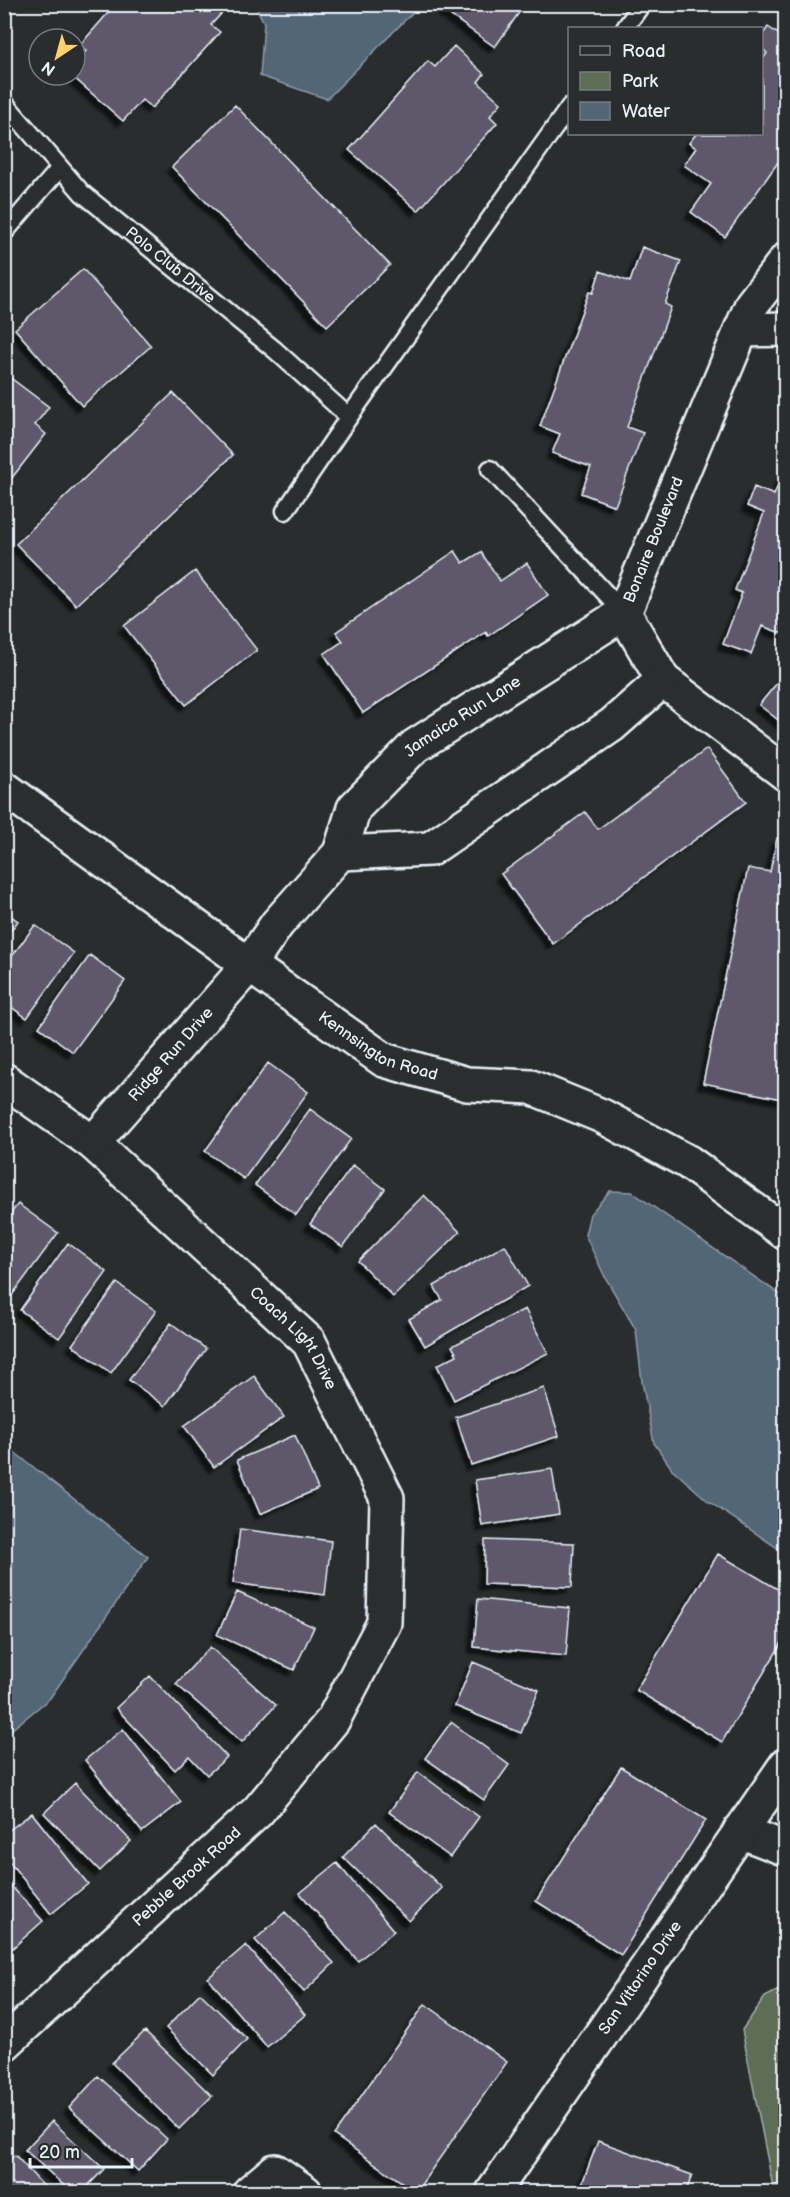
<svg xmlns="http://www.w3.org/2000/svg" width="790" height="2197" font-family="'Balsamiq Sans',sans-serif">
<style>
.green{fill:#5e6d56;stroke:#a3afa7;stroke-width:1.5}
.water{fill:#526676;stroke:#8e9eaa;stroke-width:1.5}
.building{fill:#5e596a;stroke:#e8f1f8;stroke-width:1.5;filter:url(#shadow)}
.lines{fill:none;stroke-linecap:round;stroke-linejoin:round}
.lane-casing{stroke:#e8f1f8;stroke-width:21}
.street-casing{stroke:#e8f1f8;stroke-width:38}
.lane{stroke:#2a2d2e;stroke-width:16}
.street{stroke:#2a2d2e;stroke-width:33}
.labels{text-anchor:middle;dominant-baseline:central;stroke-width:4.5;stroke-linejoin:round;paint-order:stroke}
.street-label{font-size:16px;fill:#e8f1f8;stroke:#2a2d2e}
</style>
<defs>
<filter id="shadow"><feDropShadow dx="-5.5" dy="5.5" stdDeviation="1.5" flood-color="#0009"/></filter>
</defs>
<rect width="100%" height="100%" fill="#2a2d2e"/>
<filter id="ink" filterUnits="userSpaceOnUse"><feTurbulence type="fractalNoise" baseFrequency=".0167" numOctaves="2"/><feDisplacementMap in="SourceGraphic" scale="12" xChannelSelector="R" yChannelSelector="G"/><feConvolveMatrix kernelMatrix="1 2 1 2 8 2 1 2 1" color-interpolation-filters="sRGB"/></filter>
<g filter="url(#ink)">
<path class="green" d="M785,1987v205h-11l-32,-162 23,-33z"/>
<path class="water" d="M255,5h165l-93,94 -67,-23 4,-53z
M610,1191l22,1 153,106v252l-6,-1 -71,-48 -36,-32 -18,-26 -12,-61 -6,-52 -31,-53 -20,-42 5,-21z
M4,1444l144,113 -98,141 -45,37z"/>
<path class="building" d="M116,4h114l-19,21 9,7 -68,76 -10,-8 -19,21 -52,-46h4v-12l11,-12 -6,-6z
M447,4h78l-30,43 -52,-37z
M768,27l18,12v112l-61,86 -34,-25 20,-28 -27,-19 12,-17 -7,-5 7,-9h66v-73l5,-8 -5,-5v-12z
M454,46l30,28 -6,8 23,21 -11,13 7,7 -79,88 -69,-61 79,-89 7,6z
M235,105l155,160 -63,61 -155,-159z
M642,247l39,14 -16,43 6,3 -44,120 16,6 -28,73 -34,-13 10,-26 -39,-14 8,-19 -20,-8 49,-134 4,1 7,-22 30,11z
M83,269l68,77 -69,60 -67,-77z
M4,373l45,34 -14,18 11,9 -42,54z
M173,393l60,62 -157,150 -60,-61z
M786,466v169l-24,-9 -11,28 -28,-10 19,-51 -7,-3 29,-77 -17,-7 7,-19 20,8z
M455,551l8,12 18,-11 19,29 27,-18 21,32 -60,41 -2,-4 -123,81 -39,-59 19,-13 -7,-9z
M195,571l62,79 -71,55 -62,-79z
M786,672v54l-27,-21z
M707,749l39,53 -193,142 -52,-70 84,-62 13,17z
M777,838l9,1v243l-4,17 -79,-16 45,-215 22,4z
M4,911l14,10 -14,19z
M35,925l39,28 -47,65 -23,-16v-35z
M90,955l35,26 -52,71 -34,-25z
M268,1063l40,29 -64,87 -39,-28z
M310,1109l41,30 -55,76 -41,-30z
M353,1165l32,24 -42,58 -33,-23z
M424,1195l36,37 -67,65 -35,-36z
M18,1204l40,29 -54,73v-84z
M68,1243l39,29 -48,66 -39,-28z
M505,1245l23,41 -103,60 -16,-27 33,-19 -8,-14z
M117,1283l39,28 -45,62 -39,-28z
M525,1309l23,44 -94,47 -17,-35 20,-10 -5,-9z
M171,1323l35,26 -41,57 -36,-26z
M254,1376l30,41 -70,50 -30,-41z
M544,1388l15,48 -88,29 -15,-48z
M295,1435l23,54 -58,25 -23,-54z
M552,1469l7,45 -77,12 -7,-46z
M240,1529l91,12 -6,54 -92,-12z
M485,1540l89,3 -2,44 -88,-3z
M718,1554l68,40v42l-64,106 -86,-52z
M237,1592l77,35 -20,43 -77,-35z
M478,1599l92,9 -4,48 -92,-9z
M210,1647l66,58 -34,37 -66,-58z
M473,1662l66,28 -18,43 -66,-27z
M150,1676l77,81 -20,18 -18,-19 -14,14 -59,-62z
M451,1722l58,43 -25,35 -59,-42z
M123,1729l58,73 -39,30 -57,-72z
M621,1767l85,53 -85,135 -85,-54z
M418,1772l61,45 -29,40 -61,-45z
M75,1783l56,58 -31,30 -56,-58z
M32,1813l56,71 -37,30 -47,-59v-21z
M376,1823l66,65 -33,33 -66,-64z
M337,1863l57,68 -36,30 -58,-68z
M4,1878l39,43 -36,32 -3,-3z
M285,1912l49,51 -30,29 -49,-52z
M246,1945l59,70 -38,32 -59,-69z
M200,1993l47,46 -34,36 -47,-47z
M425,2004l82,58 -91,130 -82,-57z
M145,2031l67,65 -33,33 -67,-66z
M98,2076l69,63 -29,32 -69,-63z
M52,2121l52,48 -22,23h-11l-46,-42z
M598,2141l94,34 -6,17h-107z
M15,2155l34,37h-45v-28z"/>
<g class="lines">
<defs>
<g id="lane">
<path d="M625,28l17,-24"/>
<path id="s1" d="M4,102l78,91 193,157 74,67"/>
<path d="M4,233l56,-65"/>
<path d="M490,469l134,144"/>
<path d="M285,511l64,-94 221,-311"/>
</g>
<g id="street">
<path d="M786,260l-34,44 -128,309 39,67 123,94"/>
<path d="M741,330l45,-1"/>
<path id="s2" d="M4,788l245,177 135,95 83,24 64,3 71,29 86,46 98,71"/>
<path id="s3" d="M340,853l14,-45 61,-62 209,-133"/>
<path id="s4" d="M4,1080l89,63 216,199 78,156 -3,125 -51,97 -75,91 -254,233"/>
<path id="s5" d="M93,1143l156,-178 28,-41 63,-71 90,-4 182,-124 51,-45"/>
<path d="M740,1831l46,18"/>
<path d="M250,2192l25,-21 30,21"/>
<path id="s6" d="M493,2192l293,-427"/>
</g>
</defs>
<use href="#lane" class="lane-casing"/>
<use href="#street" class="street-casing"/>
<use href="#lane" class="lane"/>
<use href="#street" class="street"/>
</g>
</g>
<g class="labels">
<g class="street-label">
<text stroke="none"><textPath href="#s1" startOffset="234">Polo Club Drive</textPath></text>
<text transform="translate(654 540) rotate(-68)">Bonaire Boulevard</text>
<text stroke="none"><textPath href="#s3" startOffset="190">Jamaica Run Lane</textPath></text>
<text stroke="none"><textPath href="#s2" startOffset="456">Kennsington Road</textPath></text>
<text stroke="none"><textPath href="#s5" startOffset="118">Ridge Run Drive</textPath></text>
<text stroke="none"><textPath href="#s4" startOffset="390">Coach Light Drive</textPath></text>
<text transform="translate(187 1877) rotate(-42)">Pebble Brook Road</text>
<text stroke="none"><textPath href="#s6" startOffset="260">San Vittorino Drive</textPath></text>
</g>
</g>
<rect width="790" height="2197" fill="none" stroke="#2a2d2e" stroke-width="24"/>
<rect x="12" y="12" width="766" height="2173" fill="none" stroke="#e8f1f8" stroke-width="2" filter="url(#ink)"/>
<rect x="568" y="27" width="195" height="108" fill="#2a2d2e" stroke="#767b7f" stroke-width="1.5"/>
<rect x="580" y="46" width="30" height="9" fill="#2a2d2e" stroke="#767b7f" stroke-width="1.5"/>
<text x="622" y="57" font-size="18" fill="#e8f1f8">Road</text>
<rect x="580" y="72" width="30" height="18" fill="#5e6d56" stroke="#767b7f" stroke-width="1.5"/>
<text x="622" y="87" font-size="18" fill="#e8f1f8">Park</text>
<rect x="580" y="102" width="30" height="18" fill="#526676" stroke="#767b7f" stroke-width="1.5"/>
<text x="622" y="117" font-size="18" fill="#e8f1f8">Water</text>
<g transform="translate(57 57) rotate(216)"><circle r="28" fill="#2a2d2e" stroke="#767b7f" stroke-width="1.5"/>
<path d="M0-4.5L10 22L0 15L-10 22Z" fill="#ffd166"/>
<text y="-9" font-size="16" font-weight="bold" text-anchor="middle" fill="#e8f1f8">N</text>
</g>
<path d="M30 2158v9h102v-9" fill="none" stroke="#e8f1f8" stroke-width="3"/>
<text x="39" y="2158" font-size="18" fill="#e8f1f8" stroke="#2a2d2e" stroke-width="4.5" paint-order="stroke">20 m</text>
</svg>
